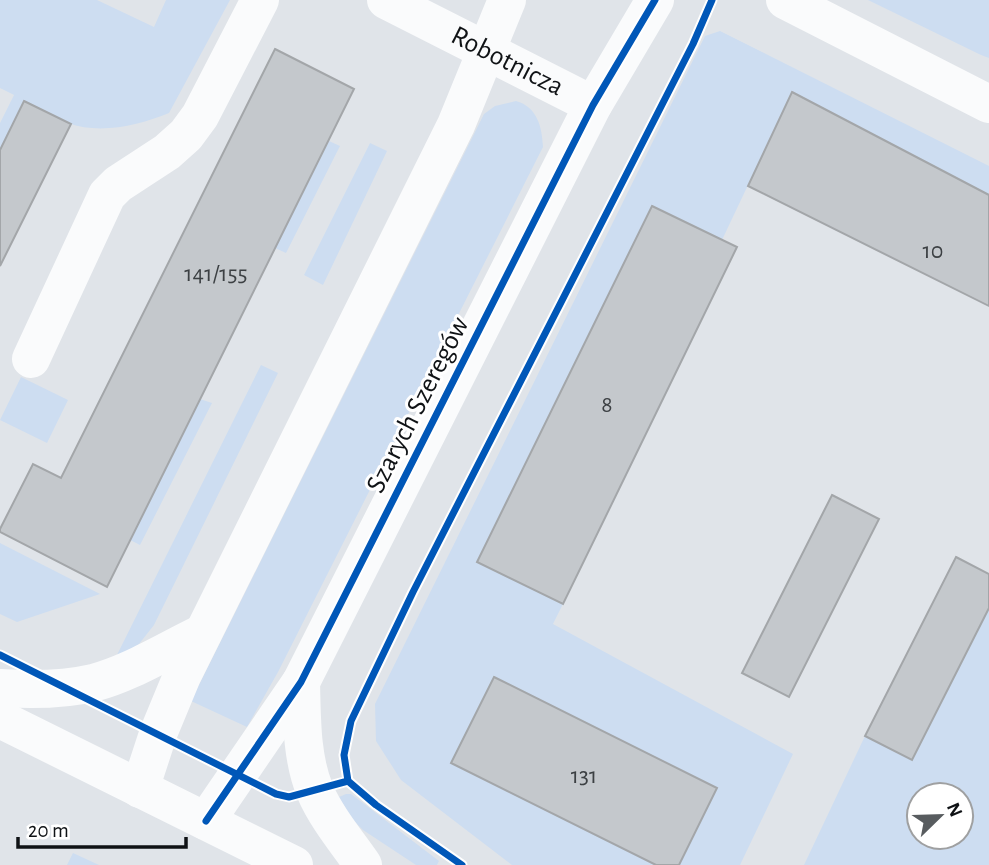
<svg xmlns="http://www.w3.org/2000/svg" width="989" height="865" font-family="'Alegreya Sans',sans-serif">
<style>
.green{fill:#cdddf1;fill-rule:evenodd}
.building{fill:#c4c8cc;stroke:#a3a6a9;stroke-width:2}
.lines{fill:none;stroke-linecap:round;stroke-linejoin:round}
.minor{stroke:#fafbfc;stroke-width:38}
.cycleway-casing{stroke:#fff;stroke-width:11}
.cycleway{stroke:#0057b8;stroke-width:7}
.labels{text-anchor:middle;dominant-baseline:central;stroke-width:6;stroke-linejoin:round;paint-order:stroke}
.number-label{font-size:24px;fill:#3c4043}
.street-label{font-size:28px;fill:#0f1215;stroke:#fff}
</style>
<rect width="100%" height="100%" fill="#e0e4e9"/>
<path class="green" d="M0,0h97l57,27 12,-27h64l-61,113c-29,12 -69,22 -101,10 -15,-6 -29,-15 -44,-22l-24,49v-27l14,-28 -14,-7z
M868,0h121v58l-8,-3z
M720,31l269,135v29l-197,-103 -70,148 -70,-34 -174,356 85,42 -10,20 240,130 -53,111h-228l-111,-85 -25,-39 -1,-37 330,-668z
M516,101c21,6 26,25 27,46l-265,525 -31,55 -56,-26 293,-587 11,-8z
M329,141l11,5 -54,107 -11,-5z
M370,143l17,8 -64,134 -19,-10z
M261,365l17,8 -124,252 -15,19 -25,17z
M21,377l47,23 -21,43 -47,-23z
M200,399l12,4 -72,142 -10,-5z
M0,543l100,51 -83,28 -17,-8z
M989,608v257h-185l61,-129 48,23zM919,795h42v42h-42z
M346,794h5l88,67 -2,4h-21l-53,-35 -12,-12 -12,-21z
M73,853l26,12h-32z"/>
<path class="building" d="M275,49l79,40 -247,498 -107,-55v-3l33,-65 28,14z
M792,92l197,103v111l-241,-120z
M24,101l47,23 -71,142v-116z
M652,206l85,41 -174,357 -86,-42z
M832,495l47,24 -90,178 -47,-24z
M956,557l33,17v34l-77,152 -47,-24z
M494,677l223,111 -38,77h-23l-205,-102z"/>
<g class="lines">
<g class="minor">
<path id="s1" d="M386,0l207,105"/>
<path d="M785,0l204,104"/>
<path d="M31,359l76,-164 11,-11 49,-32 19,-17 14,-19 60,-116"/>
<path d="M301,682c1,35 0,75 14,109 11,26 32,51 48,74"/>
<path d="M0,688c30,2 63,2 93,-5 38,-10 74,-33 110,-50"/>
<path d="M0,719l294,146"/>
<path d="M140,789l18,-55 24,-58 274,-551 51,-125"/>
<path d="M206,821l95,-139 292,-577 62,-105"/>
</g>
<defs>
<path id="cycleway" d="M0,655l276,139 13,3 59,-16 28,24 86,60
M348,781l-4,-26 7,-34 62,-129 280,-548 19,-44
M206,821l95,-139 292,-577 62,-105"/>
</defs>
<use href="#cycleway" class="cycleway-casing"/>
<use href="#cycleway" class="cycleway"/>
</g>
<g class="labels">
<g class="number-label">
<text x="933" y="251">10</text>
<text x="216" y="274">141/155</text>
<text x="607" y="405">8</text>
<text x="584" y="776">131</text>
</g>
<g class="street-label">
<text stroke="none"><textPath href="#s1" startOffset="136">Robotnicza</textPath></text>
<text transform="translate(418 405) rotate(-63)">Szarych Szeregów</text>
</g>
</g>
<g transform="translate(940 816) rotate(67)"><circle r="33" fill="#ffffff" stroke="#9fa0a1" stroke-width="2"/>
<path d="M0-5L12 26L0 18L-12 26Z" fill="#585c5f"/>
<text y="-10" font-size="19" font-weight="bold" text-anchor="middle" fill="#0f1215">N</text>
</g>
<path d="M18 837v10h168v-10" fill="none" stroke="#0f1215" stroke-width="3.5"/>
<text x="28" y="837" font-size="21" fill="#0f1215" stroke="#ffffff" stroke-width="5" paint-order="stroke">20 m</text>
</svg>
